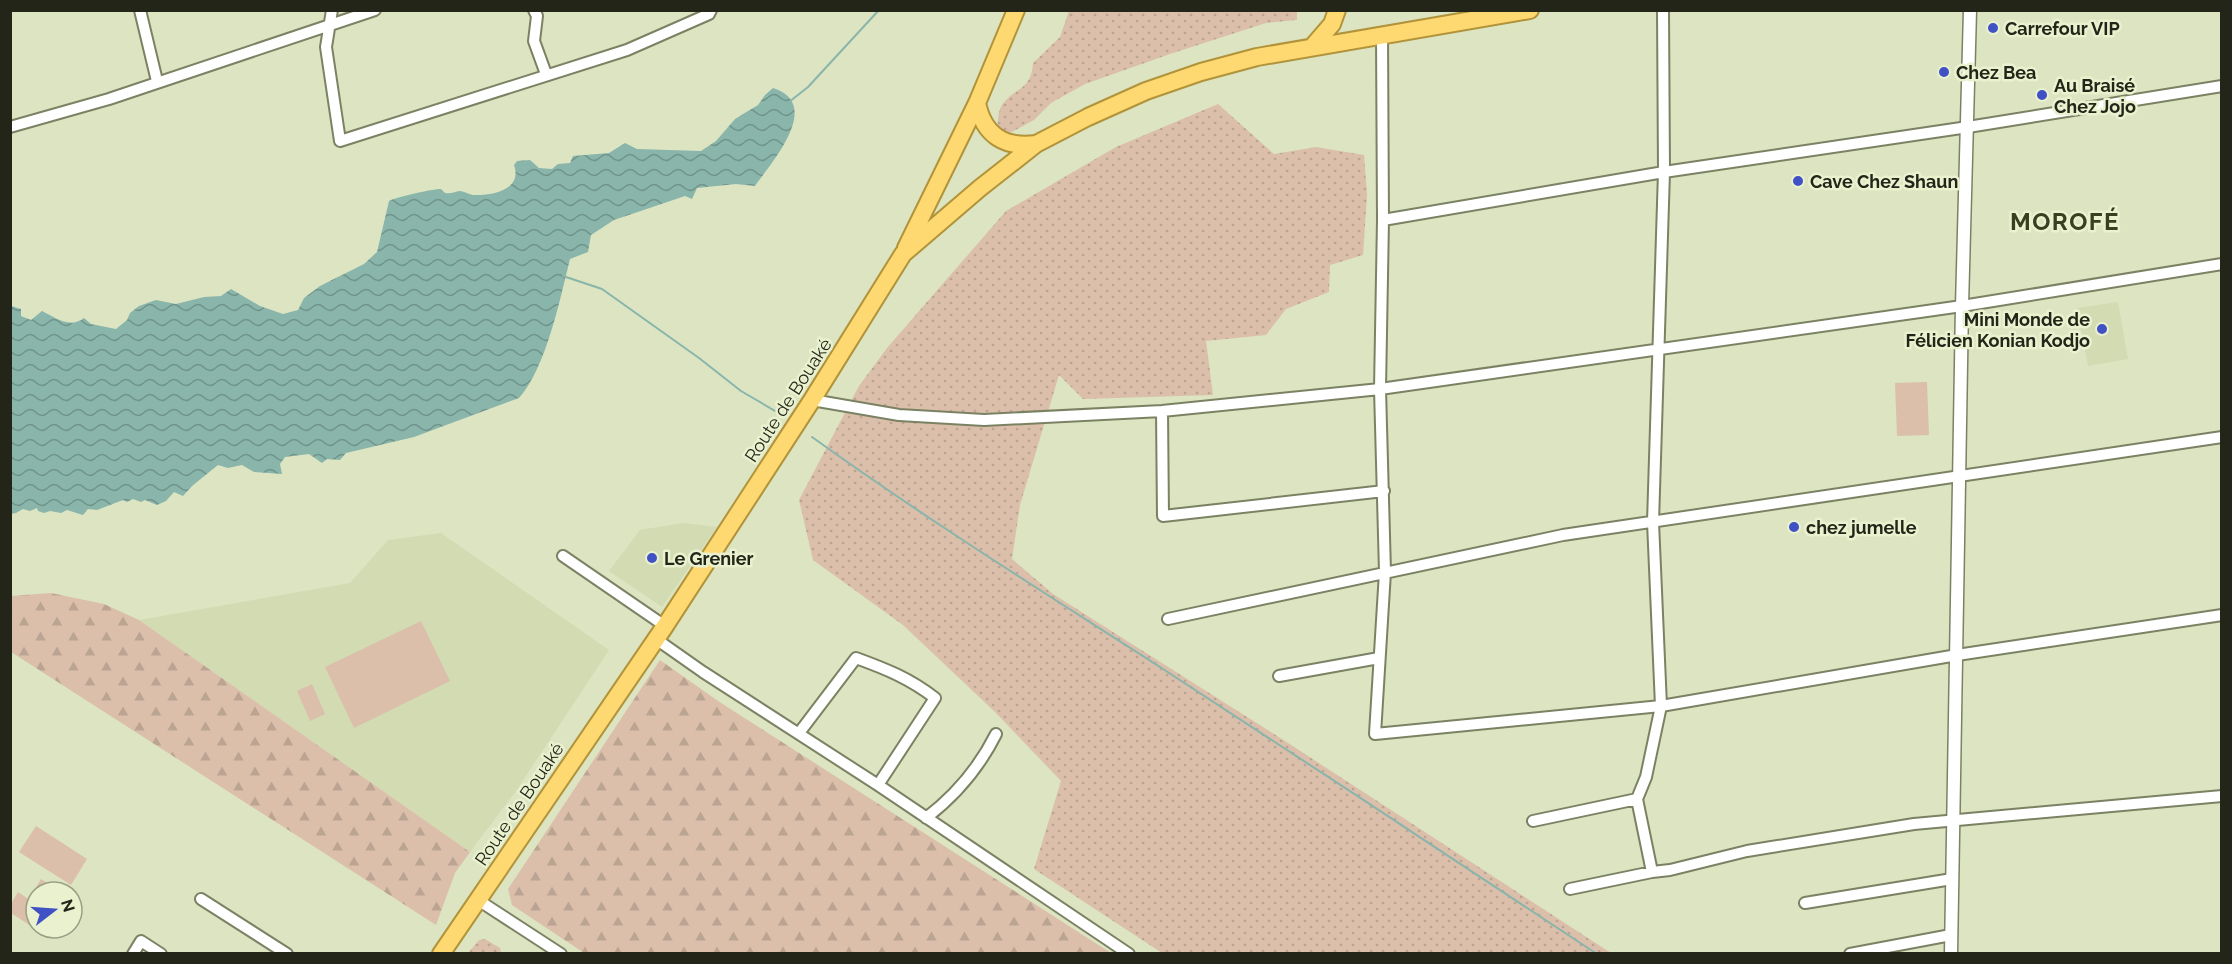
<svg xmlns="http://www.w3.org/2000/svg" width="2232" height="964" font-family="Raleway,sans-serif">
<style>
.built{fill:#d2dbb2}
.grass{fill:url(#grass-dots)}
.forest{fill:url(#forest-firs)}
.garden{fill:#dbbfab}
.water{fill:url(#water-waves)}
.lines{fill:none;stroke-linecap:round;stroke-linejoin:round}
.stream{stroke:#89b5ab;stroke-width:2}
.minor-casing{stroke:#7b8263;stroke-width:14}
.tertiary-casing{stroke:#7b8263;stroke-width:15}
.trunk-casing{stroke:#b1933a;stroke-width:20}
.minor{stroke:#fff;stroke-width:10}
.tertiary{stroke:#fff;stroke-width:12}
.trunk{stroke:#fed870;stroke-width:16}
.poi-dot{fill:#4051c5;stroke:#e9f1cf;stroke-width:2}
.labels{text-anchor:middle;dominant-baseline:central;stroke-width:5;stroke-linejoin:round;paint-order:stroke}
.poi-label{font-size:18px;font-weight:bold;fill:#232519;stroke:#e9f1cf;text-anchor:start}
.street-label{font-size:18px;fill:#232519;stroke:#e9f1cf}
.district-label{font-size:24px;font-weight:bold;letter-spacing:1.5px;fill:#393f22;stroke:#e9f1cf}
</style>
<defs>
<pattern id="grass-dots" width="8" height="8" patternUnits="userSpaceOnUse" patternTransform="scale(1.5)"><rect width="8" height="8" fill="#dbbfab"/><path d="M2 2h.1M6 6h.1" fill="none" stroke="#bca493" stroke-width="1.8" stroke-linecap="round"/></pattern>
<pattern id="forest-firs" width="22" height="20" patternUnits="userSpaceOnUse" patternTransform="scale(1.5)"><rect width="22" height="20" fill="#dbbfab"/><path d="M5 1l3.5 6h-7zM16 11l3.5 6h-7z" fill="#bca493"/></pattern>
<pattern id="water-waves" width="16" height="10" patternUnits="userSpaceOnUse" patternTransform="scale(1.5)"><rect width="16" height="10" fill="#89b5ab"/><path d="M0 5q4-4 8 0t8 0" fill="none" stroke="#70938a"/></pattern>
</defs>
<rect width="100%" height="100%" fill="#dce4c2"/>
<path class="built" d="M2118,302l10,57 -40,7 -11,-58z
M683,523l34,4 -55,80 -53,-36 31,-41z
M441,533l168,117 -93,141 -46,61 -331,-232 211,-37 38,-43z"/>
<path class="grass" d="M1069,11h228v9l-31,3 -96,31 -85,30 -34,19 -17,17 -26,14 -11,-6c1,-7 1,-17 5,-23 12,-18 29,-13 31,-42l27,-26z
M1218,104l56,50 42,-7 48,8 3,40 -4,60 -33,10 -1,27 -43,17 -20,26 -60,6 7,54 -130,4 -24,-24 -39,130 -8,54 41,35 235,149 323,210h-449l-128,-84 27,-88 -66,-69 -92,-87 -90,-65 -14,-60 60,-114 28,-38 119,-137 110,-64z
M485,939l15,9 1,5h-33l11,-13z"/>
<path class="forest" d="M51,593l53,11 35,16 331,232 -15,21 -19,52 -425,-273v-56z
M660,660l58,41 393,252h-527l-72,-48 -4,-16z"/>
<path class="garden" d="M1927,382l2,53 -32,1 -2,-53z
M421,621l29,60 -96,47 -29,-61z
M312,684l13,30 -15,7 -13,-30z
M36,826l51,33 -16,26 -52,-33z
M41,879l20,13h-25l-2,-1z
M18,892l18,12 1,26 -26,-17v-9z"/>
<path class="water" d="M773,88c51,16 -2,75 -18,98l-19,-2 -39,4 -5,11 -7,-3 -71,24 -23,15 -3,17 -18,7c-10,40 -24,109 -51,139l-105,39 -68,16 -6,7 -13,-1 -5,4 -13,-9 -24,3 -5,7 2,10 -28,-2 -12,-7 -14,3 -10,-3 -26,21 -9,10 -9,-4 -8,9 -9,4 -12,-5 -4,2 -8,-3 -6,3 -4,-2 -26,10 -9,-1 -5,6 -16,-5 -6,3 -11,-2 -6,2 -6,-2 -1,-3 -7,3 -7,-2 -7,4 -5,1v-208l10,3v7l10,4 11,-9c14,7 28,18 42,7l7,6 25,5 11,-9 3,-7 9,-7 17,-6 20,4 28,-7 17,-1 10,-7 29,17 23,8 15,-4 6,-12 16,-12 44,-22 13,-12 12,-51c7,-4 44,-12 52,-12l4,4c6,1 9,-1 14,-2 5,0 9,3 14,4 18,1 50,-5 41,-30l3,-4 13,-1 9,8 13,1 6,-5 12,-1 3,-7 36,-3 16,-10 12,6 64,2 15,-10 19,-22 23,-14 7,-10z"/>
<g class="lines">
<path class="stream" d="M789,102l19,-15 71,-77
M563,276l39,13 97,69 42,33 41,24
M812,437c114,82 233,156 351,232 145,94 290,190 434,285"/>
<defs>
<path id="minor" d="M140,10l17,71
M332,10l-6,37 14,94 287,-91 82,-36 2,-4
M534,10l3,6 -3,25 12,33
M1663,10l1,162 -11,350 8,184 -15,71 -9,22 15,73 18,-2 77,-19 167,-27 308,-28
M1382,34l1,186
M2222,86l-254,41 -304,45 -281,48 -3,169 5,183 -10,162 286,-28 296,-51 265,-40
M10,127l99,-28 266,-89
M812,400l87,15 85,5 178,-9 218,-22 582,-83 260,-42
M1162,411l1,105 221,-25
M563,556l102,70
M1168,619l395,-84 659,-98
M656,639l47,33 175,113 251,169
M1279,676l100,-18
M799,733l57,-75c30,11 53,20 79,40l-57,87
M926,818c30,-23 53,-50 70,-84
M1533,821l104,-22
M1570,889l82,-17
M201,899l86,55
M478,900l83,54
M1805,903l147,-24
M133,954l8,-13 20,13
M1850,954l101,-19"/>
<path id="tertiary" d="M1951,954l11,-648 8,-296"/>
<path id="trunk" d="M1313,46l19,-22 5,-14
M977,103c7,33 28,45 59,41
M906,248l71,-145 39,-93
M441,954l224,-328 147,-226 91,-146 77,-66 56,-44 52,-27 58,-26 55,-19 56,-15 273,-47"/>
</defs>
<use href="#minor" class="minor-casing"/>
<use href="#tertiary" class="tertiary-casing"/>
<use href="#trunk" class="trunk-casing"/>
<use href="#minor" class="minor"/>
<use href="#tertiary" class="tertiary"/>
<use href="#trunk" class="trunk"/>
</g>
<g class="poi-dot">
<circle cx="1993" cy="28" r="6"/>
<circle cx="1944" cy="72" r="6"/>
<circle cx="2042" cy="95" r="6"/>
<circle cx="1798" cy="181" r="6"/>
<circle cx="2102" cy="329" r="6"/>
<circle cx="1794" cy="527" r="6"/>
<circle cx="652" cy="558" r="6"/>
</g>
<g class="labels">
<g class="poi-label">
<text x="2005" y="28">Carrefour VIP</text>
<text x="1956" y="72">Chez Bea</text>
<text x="2054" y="85">Au Braisé<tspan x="2054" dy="21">Chez Jojo</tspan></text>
<text x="1810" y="181">Cave Chez Shaun</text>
<text x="2090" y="319" text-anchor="end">Mini Monde de<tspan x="2090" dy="21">Félicien Konian Kodjo</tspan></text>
<text x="1806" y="527">chez jumelle</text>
<text x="664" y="558">Le Grenier</text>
</g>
<g class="street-label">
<text transform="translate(788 400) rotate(-57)">Route de Bouaké</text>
<text transform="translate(519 804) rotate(-56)">Route de Bouaké</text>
</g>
<g class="district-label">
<text x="2065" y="221">MOROFÉ</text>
</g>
</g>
<rect width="2232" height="964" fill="none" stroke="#232519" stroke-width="24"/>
<g transform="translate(54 910) rotate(73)"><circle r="28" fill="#e9f1cf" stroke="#9a9f86" stroke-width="1.5"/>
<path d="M0-4.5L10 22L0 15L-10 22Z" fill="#4051c5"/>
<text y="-9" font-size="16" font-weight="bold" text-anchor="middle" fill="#232519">N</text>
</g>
</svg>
